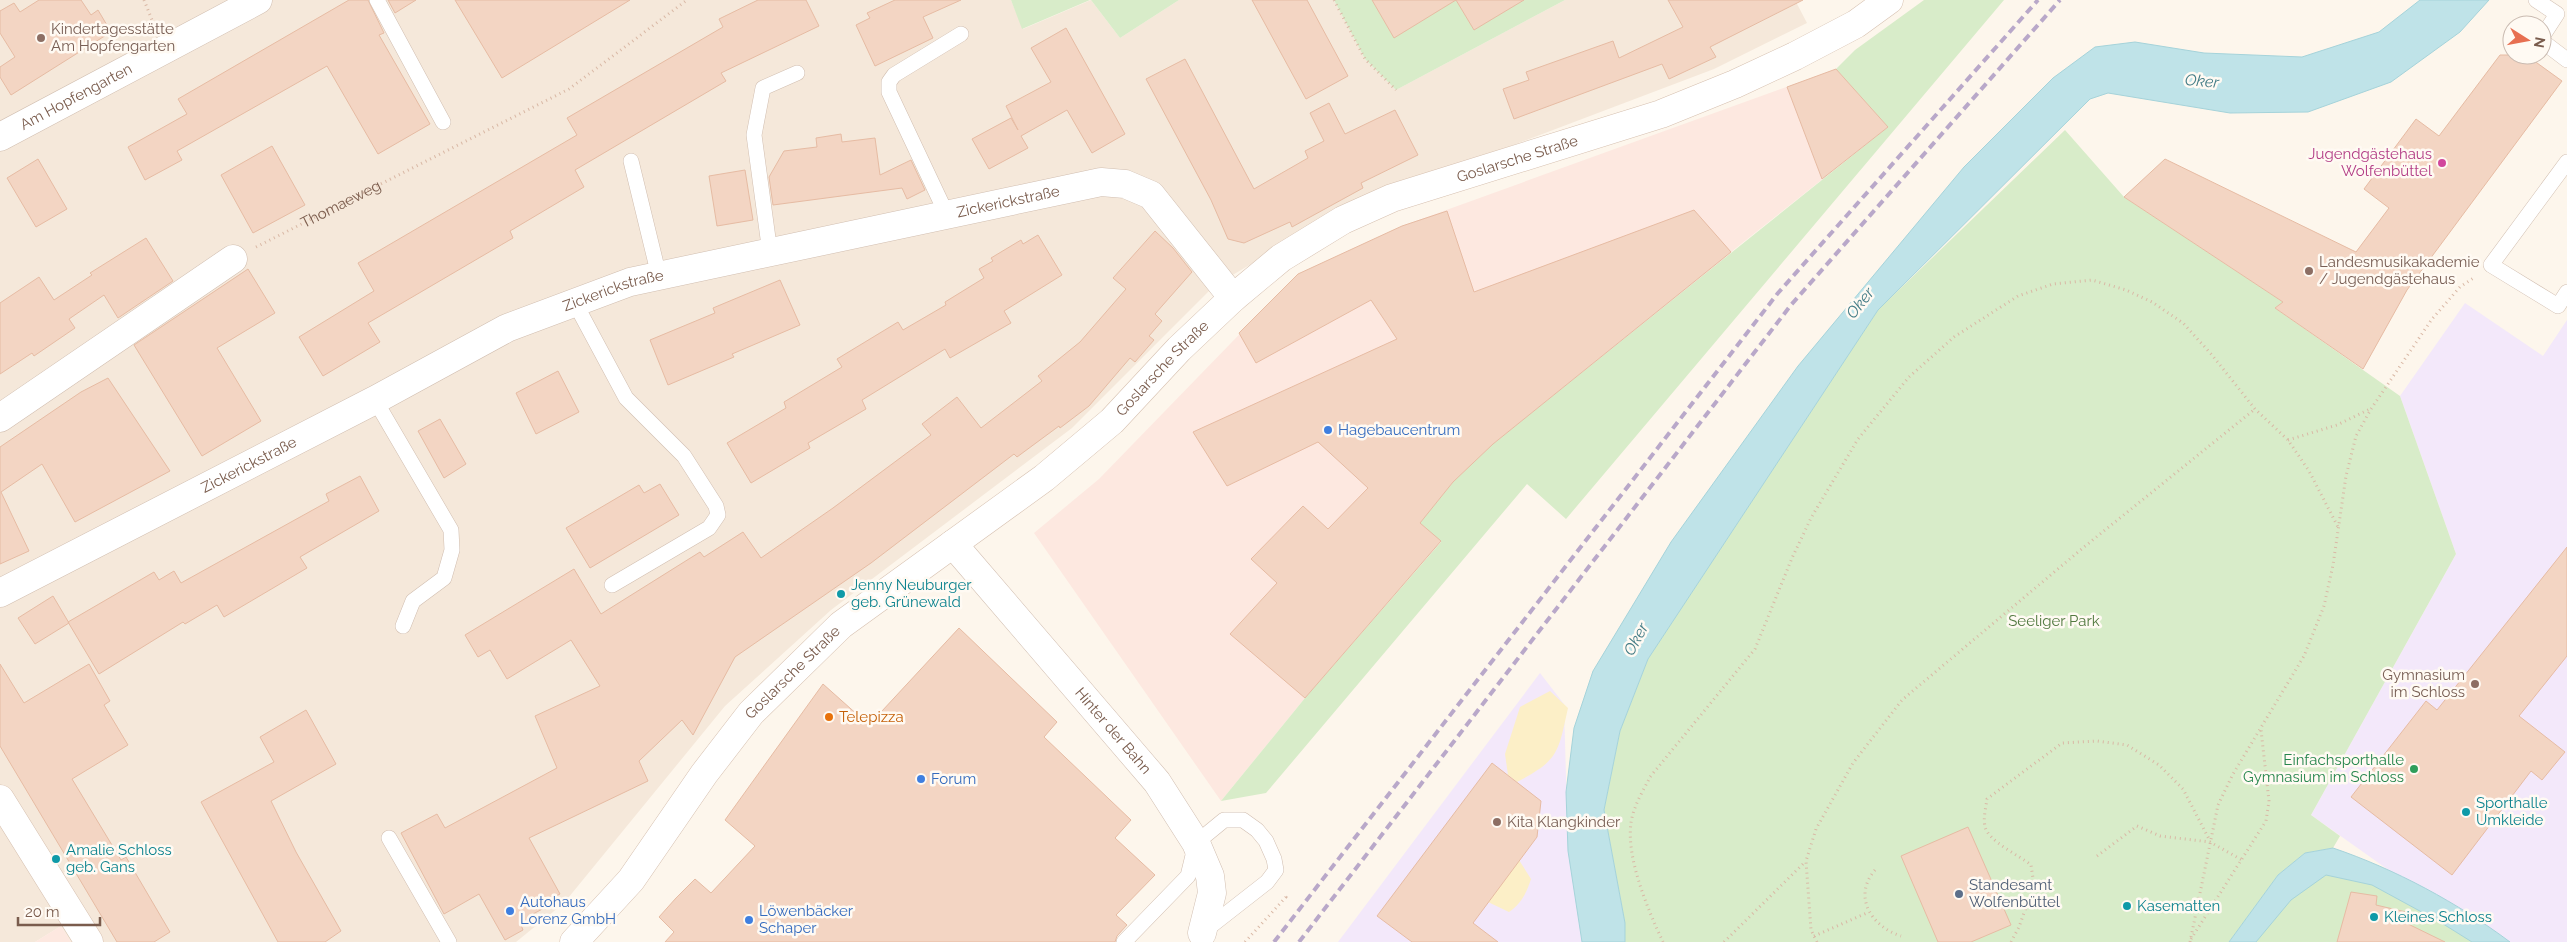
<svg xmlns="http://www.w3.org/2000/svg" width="2567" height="942" font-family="Raleway,sans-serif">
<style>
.residential{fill:#f5e8da}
.commercial{fill:#fde8e0}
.education{fill:#f3e8fa}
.green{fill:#d8ecc9}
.sand{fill:#fcefc7}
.water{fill:#bfe3e8;stroke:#a5d3da}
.building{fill:#f3d5c3;stroke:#e6bba3}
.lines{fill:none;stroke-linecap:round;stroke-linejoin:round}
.lane-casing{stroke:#d1beb0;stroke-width:16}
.street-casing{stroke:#d1beb0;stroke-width:29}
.secondary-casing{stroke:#d6c0b0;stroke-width:29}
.path{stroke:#d9b8a5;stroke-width:3;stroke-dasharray:1 4;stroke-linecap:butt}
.lane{stroke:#fff;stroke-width:15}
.street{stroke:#fff;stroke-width:28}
.secondary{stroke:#fff;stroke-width:28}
.rail{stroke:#b9a8c9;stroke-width:4;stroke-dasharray:8 5;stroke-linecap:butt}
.education-dot{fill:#8d6e63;stroke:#fffaf3;stroke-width:2}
.hotel-dot{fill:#d1479c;stroke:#fffaf3;stroke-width:2}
.shop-dot{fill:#3f7fe0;stroke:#fffaf3;stroke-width:2}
.culture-dot{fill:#0f9aa8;stroke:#fffaf3;stroke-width:2}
.food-dot{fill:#e8710a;stroke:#fffaf3;stroke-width:2}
.leisure-dot{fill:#2e9e5b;stroke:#fffaf3;stroke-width:2}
.service-dot{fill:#5c6f8a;stroke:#fffaf3;stroke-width:2}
.labels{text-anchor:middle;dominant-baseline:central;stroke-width:5;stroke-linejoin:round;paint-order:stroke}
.education-label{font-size:15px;fill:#785e54;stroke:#fffaf3;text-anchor:start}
.street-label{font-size:15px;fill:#7a5c4d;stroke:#fffaf3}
.hotel-label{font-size:15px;fill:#b23c85;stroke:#fffaf3;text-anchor:end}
.shop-label{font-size:15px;fill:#366cbe;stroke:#fffaf3;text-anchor:start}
.culture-label{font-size:15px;fill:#0d838f;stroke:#fffaf3;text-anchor:start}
.park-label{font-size:15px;fill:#537a41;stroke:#fffaf3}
.food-label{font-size:15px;fill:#c56008;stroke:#fffaf3;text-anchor:start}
.leisure-label{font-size:15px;fill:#27864d;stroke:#fffaf3;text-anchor:end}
.service-label{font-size:15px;fill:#4e5e75;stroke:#fffaf3;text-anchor:start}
.water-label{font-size:16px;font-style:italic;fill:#437c86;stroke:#fffaf3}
</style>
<rect width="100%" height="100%" fill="#fdf6ec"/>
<path class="residential" d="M0,0h1011l12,29 68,-29 29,38 59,-38h155l31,59 31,31 169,-90h230l12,23 -93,46 -370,140 -130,77 -142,142 -241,182 -106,96 -161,197 -48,39h-445l-10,-16 -26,16h-35z"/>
<path class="commercial" d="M1836,69l52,58 -157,125 -290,289 -136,157 -84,103 -187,-268 65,-54 199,-205 104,-48z
M61,926l10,16h-36z"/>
<path class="education" d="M2465,303l78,53 24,-36v622h-77l-179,-127 145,-261 -56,-158z
M1540,673l24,31 4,147 14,91h-244z"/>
<path class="green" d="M1011,0h79l-68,29z
M1091,0h88l-59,38z
M1334,0h231l-169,90 -31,-31z
M1924,0h80l-438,519 -39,-35 -261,309 -45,8 84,-103 136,-156 -21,-19 33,-41 40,-38 395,-317 -52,-58 19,-19z
M2065,130l59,67 159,105 -8,6 125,88 56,158 -145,261 29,21 -7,12 -28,5 -27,22 -49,67h-604v-19l-21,-113 16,-79 28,-72 230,-349z
M2335,862l155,80h-243l33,-43z"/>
<path class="sand" d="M1550,691l18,17c-10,45 -9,52 -51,74l-9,-7 -3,-21 15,-47z
M1519,860l12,19c-4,13 -10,25 -22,33l-21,-10z"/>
<path class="water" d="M2420,0h69l-29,32 -69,50 -83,30 -78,1 -122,-20 -18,6 -212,211 -230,349 -28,72 -16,79 21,113v19h-43l-14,-91 -2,-59 8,-64 19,-57 78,-129 127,-176 166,-199 89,-89 42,-31 40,-5 69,11 98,4 77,-25z
M2333,848c62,21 125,55 177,94h-38l-32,-20 -68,-37 -46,-10 -35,25 -35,42h-27l49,-67 27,-22z"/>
<path class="building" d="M39,0h42l10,15 7,-5 13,22 -100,63 -11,-18v-10l15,-10 -15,-24v-22l14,-8 6,9z
M349,0h19l16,33 -5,2 51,89 -52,30 -51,-88 -150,85 5,9 -37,20 -17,-33 59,-33 -9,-15z
M388,0h28l-21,13z
M455,0h175l-128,78z
M758,0h48l13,26 -98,47 5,8 -151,89 9,17 -74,44 3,7 -145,85 12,19 -57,34 -24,-39 75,-46 -16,-28 219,-128 -10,-17 156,-91 -4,-8z
M895,0h66l-38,17 10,21 -58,28 -19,-41 14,-7 -3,-5z
M1252,0h55l41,76 -42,23z
M1372,0h84l-62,38z
M1456,0h68l-50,30z
M1668,0h135l-93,47 6,10 -47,22 -7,-15 -148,55 -11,-30 26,-9 -3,-8 87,-31 6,17 64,-31z
M1066,28l59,106 -33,19 -25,-43 -46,26 7,12 -39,21 -17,-30 39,-21 7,12 -12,-24 45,-24 -20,-34z
M2500,55h26l36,26 -155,209 -44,79 -88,-61 8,-6 -159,-105 41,-38 191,93 33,-44 -25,-19 52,-70 23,17z
M1185,59l69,130 54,-31 -3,-7 19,-10 -14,-28 19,-10 16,31 50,-24 23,45 -57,28 2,5 -71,39 -2,-5 -46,21 -16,-4 -17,-39 -65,-121z
M1836,69l52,58 -66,52 -35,-92z
M841,134l1,8 33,-4 5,37 31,-15 14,30 -18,9 -5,-11 -129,17 -4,-28 15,-26 33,-4 -1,-9z
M272,146l33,59 -52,28 -32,-58z
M38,159l29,50 -31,18 -29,-49z
M745,170l8,50 -36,6 -8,-50z
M1694,210l37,42 -238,192 -40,38 -33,41 21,18 -136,157 -75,-64 47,-51 -26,-24 52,-53 25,23 40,-41 -50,-46 -91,44 -34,-54 204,-93 -26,-39 -115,63 -17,-30 59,-59 104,-48 45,-15 27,81z
M1155,231l18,17 19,24 -37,42 7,7 -13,15 5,4 -19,22 -5,-4 -41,48 -29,22 -1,-2 -42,31 -3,-3 -143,109 -136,94 -42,78 -11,-15 -43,41 9,20 -119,57 31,56 -15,8 3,4 -15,8 2,3 -14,8 2,5 -18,10 -26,-46 -35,20 -43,-81 36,-19 8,14 112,-60 -22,-52 65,-30 -29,-46 -64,39 -17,-29 -12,7 -13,-22 109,-66 27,45 99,-62 4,5 39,-25 18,26 72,-50 98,-73 -9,-11 35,-27 24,31 61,-47 -4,-5 42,-34 46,-53 -13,-11z
M1038,235l24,40 -58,36 7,12 -61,35 -5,-9 -83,51 4,9 -58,34 2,5 -59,35 -24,-40 59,-35 -2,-6 58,-35 -5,-8 61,-37 5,8 43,-25 -1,-3 39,-24 -5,-9 14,-8 -2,-3 30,-18 2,4z
M146,238l27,43 -55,37 -14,-23 -35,24 6,9 -41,28 -2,-3 -32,21v-71l39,-26 15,23 38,-25 -2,-2z
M248,269l27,44 -58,35 44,73 -59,35 -68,-111z
M780,280l20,45 -68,29 2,3 -66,28 -18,-45 65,-27 -2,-5z
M558,371l21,41 -43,22 -20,-41z
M108,378l62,93 -95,51 -33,-58 -41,28 28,59 -29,13v-117l81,-55z
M440,419l26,45 -22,14 -26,-47z
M360,476l19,35 -79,46 7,11 -83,49 -7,-12 -32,19 -2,-2 -84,52 -31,-52 86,-50 5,8 15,-9 7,12 148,-82 -3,-7z
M660,484l19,31 -89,53 -24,-40 73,-43 5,8z
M2567,547v109l-48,60 46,36 -23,28 -11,-9 -79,104 -101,-78 75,-96 11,9z
M53,596l16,27 -34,21 -17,-26z
M959,628l98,94 -13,15 87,83 -16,18 40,37 -39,40 11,10 -10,11 -2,6h-450l9,-10 -15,-15 17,-19 19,-19 16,14 44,-47 -30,-26 98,-136 46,41z
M0,664l24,39 65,-39 21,37 -6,4 24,40 -56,34 49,81 5,-3 44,75 -16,10h-37l-117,-196z
M306,710l30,54 -65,37 25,51 45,79 -16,11h-47l-77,-140 73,-40 -14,-25z
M1492,763l49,38 -4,36 -64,86 25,19h-86l-35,-26z
M1968,827l43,98 -40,17h-33l-37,-86z
M2351,892l26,4 -1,9 30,7 -2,10 41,20h-108z"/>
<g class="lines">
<defs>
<path id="lane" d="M377,0l66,122
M2536,0l21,14 -15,23
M2542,41l25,19
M631,161l28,115
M2567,162l-76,103 67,41 9,-14
M947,215l-58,-123v-10l5,-7 67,-41
M770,253l-16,-118 9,-47 34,-15
M575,303l51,95 58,58 32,50 2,9 -9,13 -97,57
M375,400l76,130 1,20 -8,28 -31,23 -10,25
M389,838l60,104
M1124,942l64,-66 8,-33 28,-23h19l14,10 9,11 8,18 2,11 -9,12 -64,50"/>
<g id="street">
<path id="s2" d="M0,137l258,-137"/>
<path d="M0,418l233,-159"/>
<path id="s3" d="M953,544l204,238 39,61 14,33 2,17 -10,40"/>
<path id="s4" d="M0,593l375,-193 132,-72 123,-46 471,-100 24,2 26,11 82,103"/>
</g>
<g id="secondary">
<path d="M0,799l89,143"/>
<path id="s5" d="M574,942l57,-62 73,-106 47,-61 90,-88 203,-147 68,-57 67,-72 54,-51 48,-40 62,-38 49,-22 269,-84 74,-30 60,-28 61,-32 33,-24"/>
</g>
</defs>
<use href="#lane" class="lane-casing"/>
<use href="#street" class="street-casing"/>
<use href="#secondary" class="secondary-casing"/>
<g class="path">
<path d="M144,0l10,25"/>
<path d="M1334,0l31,59 31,31"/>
<path id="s1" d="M256,247l313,-158 118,-89"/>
<path d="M2288,440l49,-15 33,-16"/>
<path d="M2097,856l40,-30 23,10 50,6 32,18"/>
<path d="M1875,870c-23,27 -3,57 26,66"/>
<path d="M1814,936l55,-24"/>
<path d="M2191,939l75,-118 3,-20 -8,-71"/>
<path d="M1245,942l41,-45 -3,-2"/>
<path d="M1663,942c-15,-32 -37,-84 -32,-119 2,-16 12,-32 19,-46l105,-128 37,-91 19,-40 47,-79 51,-62 45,-40 64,-41 35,-12 39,-4 34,10 26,12 31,21 29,32 43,54 33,31 21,31 29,56"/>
<path d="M1724,942l81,-80"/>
<path d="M1817,942l-6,-12 -5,-69 10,-32 37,-66 49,-63 182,-153 171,-138"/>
<path d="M2011,942l8,-15 15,-42 -3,-20c-12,-10 -44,-24 -46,-39 -2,-8 1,-19 2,-27l75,-56 35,-2 30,4 32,20 24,24 27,52"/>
<path d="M2190,942l28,-137 15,-31 71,-118 20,-50 9,-41 13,-89 10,-40 15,-27 61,-90 28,-32 15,-10"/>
</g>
<use href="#lane" class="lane"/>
<use href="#street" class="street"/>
<use href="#secondary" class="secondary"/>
<path class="rail" d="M1274,942l504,-649 260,-293
M1299,942l492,-637 269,-305"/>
</g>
<g class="education-dot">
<circle cx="41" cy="38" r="5"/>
<circle cx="2309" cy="271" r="5"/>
<circle cx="2475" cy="684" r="5"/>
<circle cx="1497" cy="822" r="5"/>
</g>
<circle class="hotel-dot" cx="2442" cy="163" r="5"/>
<g class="shop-dot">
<circle cx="1328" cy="430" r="5"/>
<circle cx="921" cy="779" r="5"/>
<circle cx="510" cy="911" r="5"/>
<circle cx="749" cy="920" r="5"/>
</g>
<g class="culture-dot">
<circle cx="841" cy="594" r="5"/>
<circle cx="2466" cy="812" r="5"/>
<circle cx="56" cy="859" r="5"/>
<circle cx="2127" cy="906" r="5"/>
<circle cx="2374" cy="917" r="5"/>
</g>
<circle class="food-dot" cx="829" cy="717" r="5"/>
<circle class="leisure-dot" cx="2414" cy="769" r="5"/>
<circle class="service-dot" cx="1959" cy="894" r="5"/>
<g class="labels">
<g class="education-label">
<text x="51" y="29">Kindertagesstätte<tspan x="51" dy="17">Am Hopfengarten</tspan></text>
<text x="2319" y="262">Landesmusikakademie<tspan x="2319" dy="17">/ Jugendgästehaus</tspan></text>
<text x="2465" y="675" text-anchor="end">Gymnasium<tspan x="2465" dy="17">im Schloss</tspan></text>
<text x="1507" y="822">Kita Klangkinder</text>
</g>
<g class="street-label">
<text stroke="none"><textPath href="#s2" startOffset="86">Am Hopfengarten</textPath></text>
<text stroke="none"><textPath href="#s5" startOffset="1248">Goslarsche Straße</textPath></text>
<text stroke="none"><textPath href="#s4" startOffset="1090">Zickerickstraße</textPath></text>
<text stroke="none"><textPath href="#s1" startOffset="95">Thomaeweg</textPath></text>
<text stroke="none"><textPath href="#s4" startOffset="685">Zickerickstraße</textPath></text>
<text stroke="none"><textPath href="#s5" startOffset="828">Goslarsche Straße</textPath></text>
<text stroke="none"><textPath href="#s4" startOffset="280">Zickerickstraße</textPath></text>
<text stroke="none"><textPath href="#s5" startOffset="348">Goslarsche Straße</textPath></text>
<text stroke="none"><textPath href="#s3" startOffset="246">Hinter der Bahn</textPath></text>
</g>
<g class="hotel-label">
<text x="2432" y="154">Jugendgästehaus<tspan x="2432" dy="17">Wolfenbüttel</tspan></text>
</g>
<g class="shop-label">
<text x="1338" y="430">Hagebaucentrum</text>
<text x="931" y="779">Forum</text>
<text x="520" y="902">Autohaus<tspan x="520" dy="17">Lorenz GmbH</tspan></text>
<text x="759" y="911">Löwenbäcker<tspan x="759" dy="17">Schaper</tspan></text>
</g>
<g class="culture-label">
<text x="851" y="585">Jenny Neuburger<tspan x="851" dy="17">geb. Grünewald</tspan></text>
<text x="2476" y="803">Sporthalle<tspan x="2476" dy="17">Umkleide</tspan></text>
<text x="66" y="850">Amalie Schloss<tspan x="66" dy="17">geb. Gans</tspan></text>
<text x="2137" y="906">Kasematten</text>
<text x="2384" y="917">Kleines Schloss</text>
</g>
<g class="park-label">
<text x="2054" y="621">Seeliger Park</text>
</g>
<g class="food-label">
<text x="839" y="717">Telepizza</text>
</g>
<g class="leisure-label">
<text x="2404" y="760">Einfachsporthalle<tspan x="2404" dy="17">Gymnasium im Schloss</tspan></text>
</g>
<g class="service-label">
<text x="1969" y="885">Standesamt<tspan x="1969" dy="17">Wolfenbüttel</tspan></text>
</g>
<g class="water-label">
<text transform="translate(2202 81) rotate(5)">Oker</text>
<text transform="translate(1860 303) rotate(-52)">Oker</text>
<text transform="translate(1636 639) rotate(-62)">Oker</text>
</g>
</g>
<g transform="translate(2527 40) rotate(101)"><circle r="24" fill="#fffaf3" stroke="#cabbb1"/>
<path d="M0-4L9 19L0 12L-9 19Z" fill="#e76f51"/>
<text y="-8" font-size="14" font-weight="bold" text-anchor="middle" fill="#7a5c4d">N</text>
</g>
<path d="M18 917v8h82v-8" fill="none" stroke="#7a5c4d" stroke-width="2.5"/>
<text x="25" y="917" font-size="15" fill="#7a5c4d" stroke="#fffaf3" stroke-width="4" paint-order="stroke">20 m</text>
</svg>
